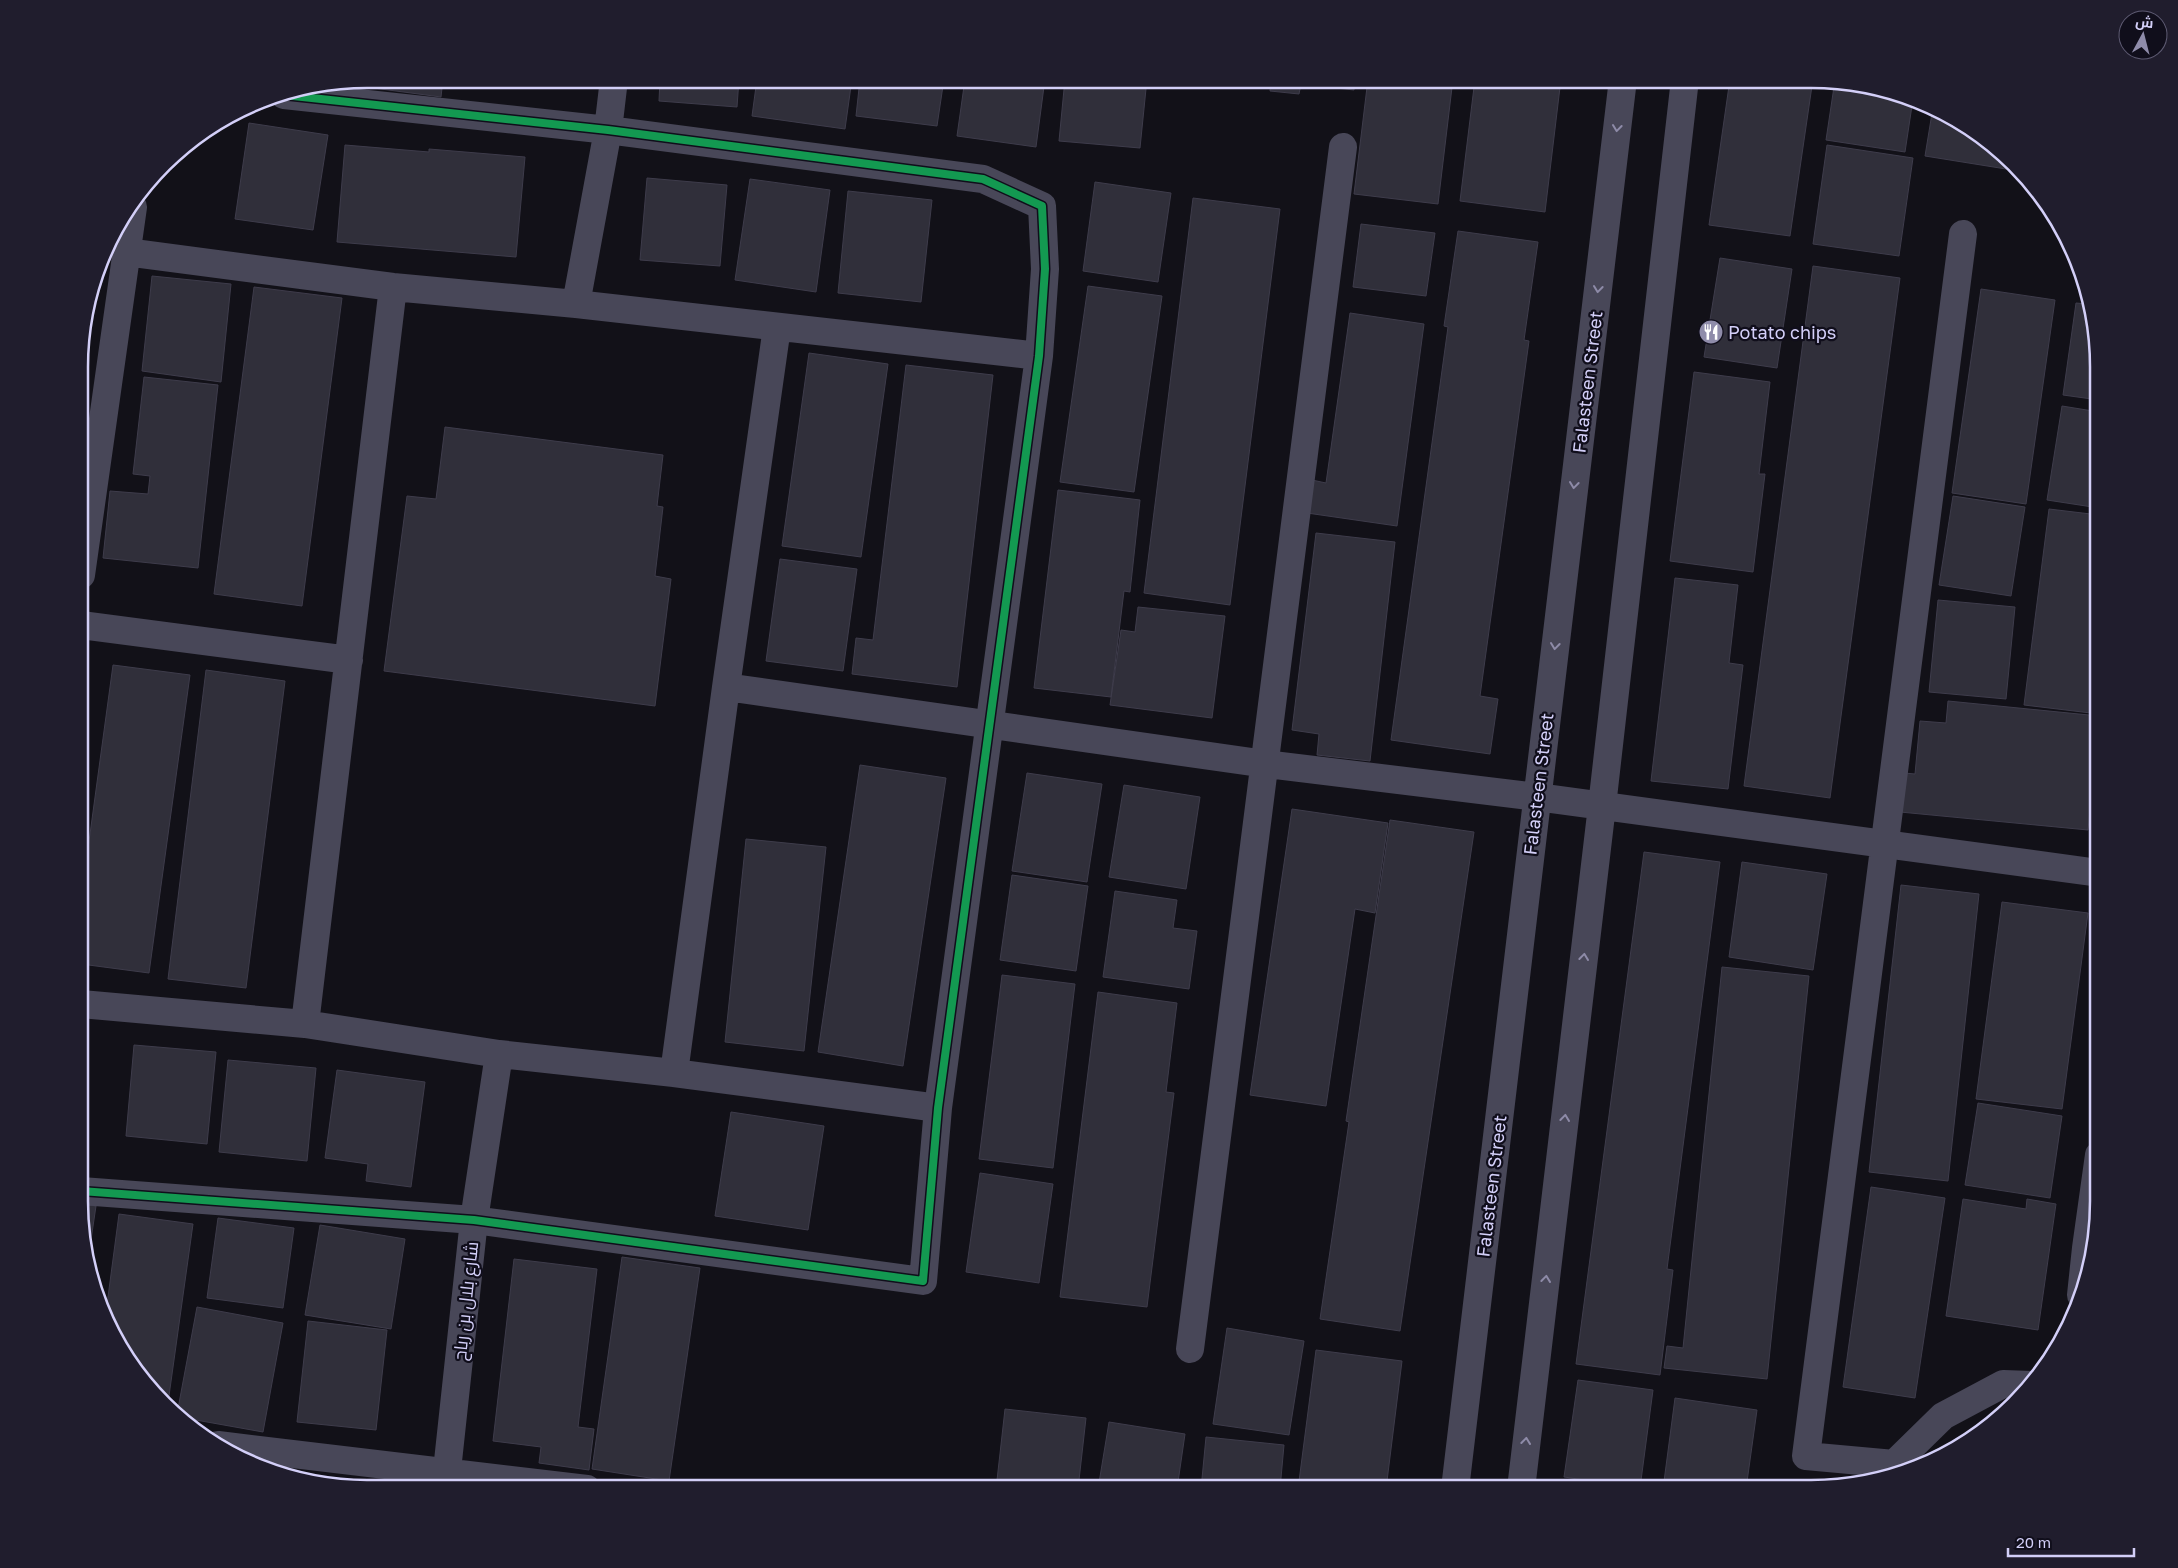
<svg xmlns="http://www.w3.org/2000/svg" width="2178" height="1568" font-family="'Golos Text',Cairo,sans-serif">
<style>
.building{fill:#302f3a;stroke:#3e3c4b}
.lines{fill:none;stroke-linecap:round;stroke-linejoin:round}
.street{stroke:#484758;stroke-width:28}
.cycleway-casing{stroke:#100e1b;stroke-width:11}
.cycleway{stroke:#139951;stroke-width:8}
.oneway{stroke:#8e8ba8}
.labels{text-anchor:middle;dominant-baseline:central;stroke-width:4.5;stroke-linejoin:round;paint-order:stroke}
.poi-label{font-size:18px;fill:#d3cff8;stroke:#100e1b;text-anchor:start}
.street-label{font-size:18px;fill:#d3cff8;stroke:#100e1b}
.rim{fill:none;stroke:#d3cff8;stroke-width:2.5}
</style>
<rect width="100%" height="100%" fill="#121118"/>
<path class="building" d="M366,79h77l-2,18 -90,-12v-3z
M660,79h79l-2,28 -78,-6z
M757,79h95l-7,50 -93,-13z
M860,79h84l-7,47 -81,-10z
M965,79h80l-9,68 -79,-11z
M1065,79h82l-7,69 -81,-7z
M1220,79h29l-1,3z
M1271,79h84l-1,11 -53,-6 -2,10 -29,-3z
M1368,79h85l-15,125 -84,-10z
M1475,79h86l-16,133 -85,-11z
M1730,79h83l-23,157 -81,-11z
M1835,80l78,19 -8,53 -79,-12z
M1933,107l54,31 20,21 -1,10 -81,-13z
M249,123l79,12 -15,95 -78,-11z
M345,145l84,7v-3l96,8 -9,100 -179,-15z
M1827,145l86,13 -14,98 -86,-12z
M647,178l80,7 -7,81 -80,-6z
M750,179l80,11 -14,102 -81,-12z
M1095,182l76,11 -13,89 -75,-11z
M848,191l84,9 -11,102 -83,-9z
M1193,198l87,11 -50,396 -86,-12z
M1361,224l74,9 -9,63 -73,-9z
M1458,231l80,11 -14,98 5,1 -49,355 18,3 -8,55 -99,-14 57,-413 -4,-1z
M1720,258l72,11 -15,99 -73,-11z
M1813,266l87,12 -70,520 -86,-12z
M152,276l79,8 -10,98 -79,-11z
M1088,286l74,10 -28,196 -74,-10z
M254,287l88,11 -40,308 -88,-12z
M1981,289l74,11 -29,204 -74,-11z
M2076,303l11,1 12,44v52l-36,-5z
M1350,313l74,11 -27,202 -90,-13 5,-33 14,3z
M809,353l79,11 -27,193 -79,-11z
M906,365l87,10 -36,312 -105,-13 4,-36 17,2z
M1694,372l76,10 -11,92h6l-12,98 -83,-11z
M144,377l74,8 -20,183 -95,-10 7,-67 38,3 2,-18 -17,-2z
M2062,406l37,6v96l-52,-8z
M445,427l218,28 -6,51 6,1 -8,69 16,3 -16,127 -271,-35 23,-175 29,3z
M1058,490l82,10 -10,92 -6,-1 -13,106 -77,-9z
M1953,496l72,11 -14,89 -72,-11z
M2049,509l50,6v199l-75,-9z
M1316,533l79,9 -25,219 -53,-6 2,-21 -27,-4z
M780,559l77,10 -14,102 -77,-10z
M1675,578l63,7 -9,78 14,2 -15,124 -77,-8z
M1938,600l77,7 -9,92 -77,-7z
M1138,607l87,9 -13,102 -102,-13 11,-75 14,2z
M113,665l77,10 -41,298 -68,-9v-92l3,-16h3z
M206,670l79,11 -39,307 -78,-9z
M1948,701l151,15 -11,114 -188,-18 4,-39 11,1 5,-53 26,2z
M860,765l86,13 -43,288 -85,-14z
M1027,773l75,11 -15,98 -75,-11z
M1124,785l76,12 -14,92 -77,-12z
M1292,809l96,14 -13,90 -20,-4 -29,197 -76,-11z
M1390,820l84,12 -74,499 -80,-12 29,-197 -3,-1z
M746,839l80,8 -22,204 -79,-9z
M1644,852l76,10 -53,407 6,1 -13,105 -84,-11z
M1742,862l85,12 -14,96 -84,-13z
M1012,875l76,11 -12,85 -76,-11z
M1901,885l78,9 -31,287 -79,-9z
M1115,891l62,9 -4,28 24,3 -8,58 -86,-12z
M2002,902l86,11 -26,196 -86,-10z
M1722,967l87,9 -42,403 -103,-11 3,-22 16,2z
M1002,975l73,9 -22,184 -74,-9z
M1098,992l79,11 -11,89 8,1 -27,214 -87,-10z
M134,1045l82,7 -9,92 -81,-8z
M228,1060l88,8 -9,93 -88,-9z
M337,1070l88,12 -14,105 -45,-6 2,-17 -43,-6z
M1978,1103l84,13 -12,82 -85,-13z
M731,1112l93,14 -16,104 -93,-14z
M980,1173l73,11 -14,99 -73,-11z
M1871,1187l74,11 -30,200 -72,-11z
M1963,1199l63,10 1,-10 29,5 -18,126 -92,-14z
M81,1204l15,2 -8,54 -7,-21z
M119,1214l74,10 -25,179 -51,-58 -11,-33z
M218,1218l76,10 -11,80 -76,-10z
M320,1225l85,14 -14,90 -86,-14z
M622,1257l78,11 -31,213 -77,-12z
M514,1259l83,10 -19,158 16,2 -5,41 -50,-7 2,-16 -48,-6z
M197,1307l86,16 -20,109 -84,-15 -2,-3z
M308,1321l79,9 -11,100 -79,-8z
M1227,1328l77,13 -15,94 -76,-11z
M1316,1350l86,11 -16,128h-88z
M1578,1380l75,10 -13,98 -76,-11z
M1675,1398l82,12 -11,79h-83z
M1005,1409l81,9 -8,71h-82z
M1109,1422l76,12 -8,55h-79z
M1206,1437l78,8 -4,44h-79z
M1565,1481l60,8h-62z"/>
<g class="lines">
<path class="street" d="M1963,234l-157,1222 88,8 49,-48 60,-32 29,1
M126,252l267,35 183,17 463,52
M576,304l32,-174 6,-51
M81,575l52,-368
M81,625l268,35
M726,687l540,77 271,33 562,76
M81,1004l224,20 194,30 175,19 264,35
M305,1024l88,-737
M674,1073l52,-386 51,-360
M81,1191l393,29 449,61 15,-173 101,-752 6,-87 -3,-63 -59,-27 -375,-49 -324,-35
M2081,1295l5,-47 13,-93
M1190,1349l153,-1202
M218,1445l369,44
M445,1489l29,-269 25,-166
M1455,1489l168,-1410
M1521,1489l81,-683 83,-727"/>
<defs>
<path id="cycleway" d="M81,1191l393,29 449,61 15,-173 101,-752 6,-87 -3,-63 -59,-27 -375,-49 -324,-35"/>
</defs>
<use href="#cycleway" class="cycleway-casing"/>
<use href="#cycleway" class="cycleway"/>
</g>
<defs><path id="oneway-chevron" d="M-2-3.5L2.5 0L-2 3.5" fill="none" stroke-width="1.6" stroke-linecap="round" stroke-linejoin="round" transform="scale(1.25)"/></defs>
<g class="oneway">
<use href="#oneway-chevron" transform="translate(1617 128) rotate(97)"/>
<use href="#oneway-chevron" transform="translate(1598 289) rotate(97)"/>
<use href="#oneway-chevron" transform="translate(1574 485) rotate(97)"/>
<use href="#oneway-chevron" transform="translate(1555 646) rotate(97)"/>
<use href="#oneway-chevron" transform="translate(1584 957) rotate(-83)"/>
<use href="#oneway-chevron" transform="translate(1565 1118) rotate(-83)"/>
<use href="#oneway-chevron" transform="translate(1546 1279) rotate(-83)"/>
<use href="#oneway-chevron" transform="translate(1526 1441) rotate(-83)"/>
</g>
<defs>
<symbol id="restaurant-disc" viewBox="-11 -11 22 22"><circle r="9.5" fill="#8f8caa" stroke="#100e1b"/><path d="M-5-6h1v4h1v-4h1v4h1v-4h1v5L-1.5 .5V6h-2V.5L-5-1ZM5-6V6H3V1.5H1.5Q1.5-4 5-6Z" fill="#fff"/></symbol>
</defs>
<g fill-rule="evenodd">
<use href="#restaurant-disc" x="1697" y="318" width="28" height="28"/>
</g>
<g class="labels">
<g class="poi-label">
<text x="1728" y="332">Potato chips</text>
</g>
<g class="street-label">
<text transform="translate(1587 382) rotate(-83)">Falasteen Street</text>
<text transform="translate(1538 784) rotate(-83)">Falasteen Street</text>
<text transform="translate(1491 1186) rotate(-83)">Falasteen Street</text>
<text transform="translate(465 1301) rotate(-84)">شارع بلال بن رباح</text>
</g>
</g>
<path d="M0 0H2178V1568H0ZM367 88H1811A279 279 0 0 1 2090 367V1201A279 279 0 0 1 1811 1480H367A279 279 0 0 1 88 1201V367A279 279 0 0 1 367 88Z" fill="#201d2d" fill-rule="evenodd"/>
<path class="rim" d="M367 88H1811A279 279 0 0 1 2090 367V1201A279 279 0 0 1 1811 1480H367A279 279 0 0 1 88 1201V367A279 279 0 0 1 367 88Z"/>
<g transform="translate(2143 35) rotate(7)"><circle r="24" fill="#100e1b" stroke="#5e5b73"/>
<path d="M0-4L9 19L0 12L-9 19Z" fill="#8f8caa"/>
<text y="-8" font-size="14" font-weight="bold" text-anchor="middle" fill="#d3cff8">ش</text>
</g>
<path d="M2008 1548v8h126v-8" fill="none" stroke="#d3cff8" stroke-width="2.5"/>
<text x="2016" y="1548" font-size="15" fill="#d3cff8" stroke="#100e1b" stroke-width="4" paint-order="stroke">20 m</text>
</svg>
